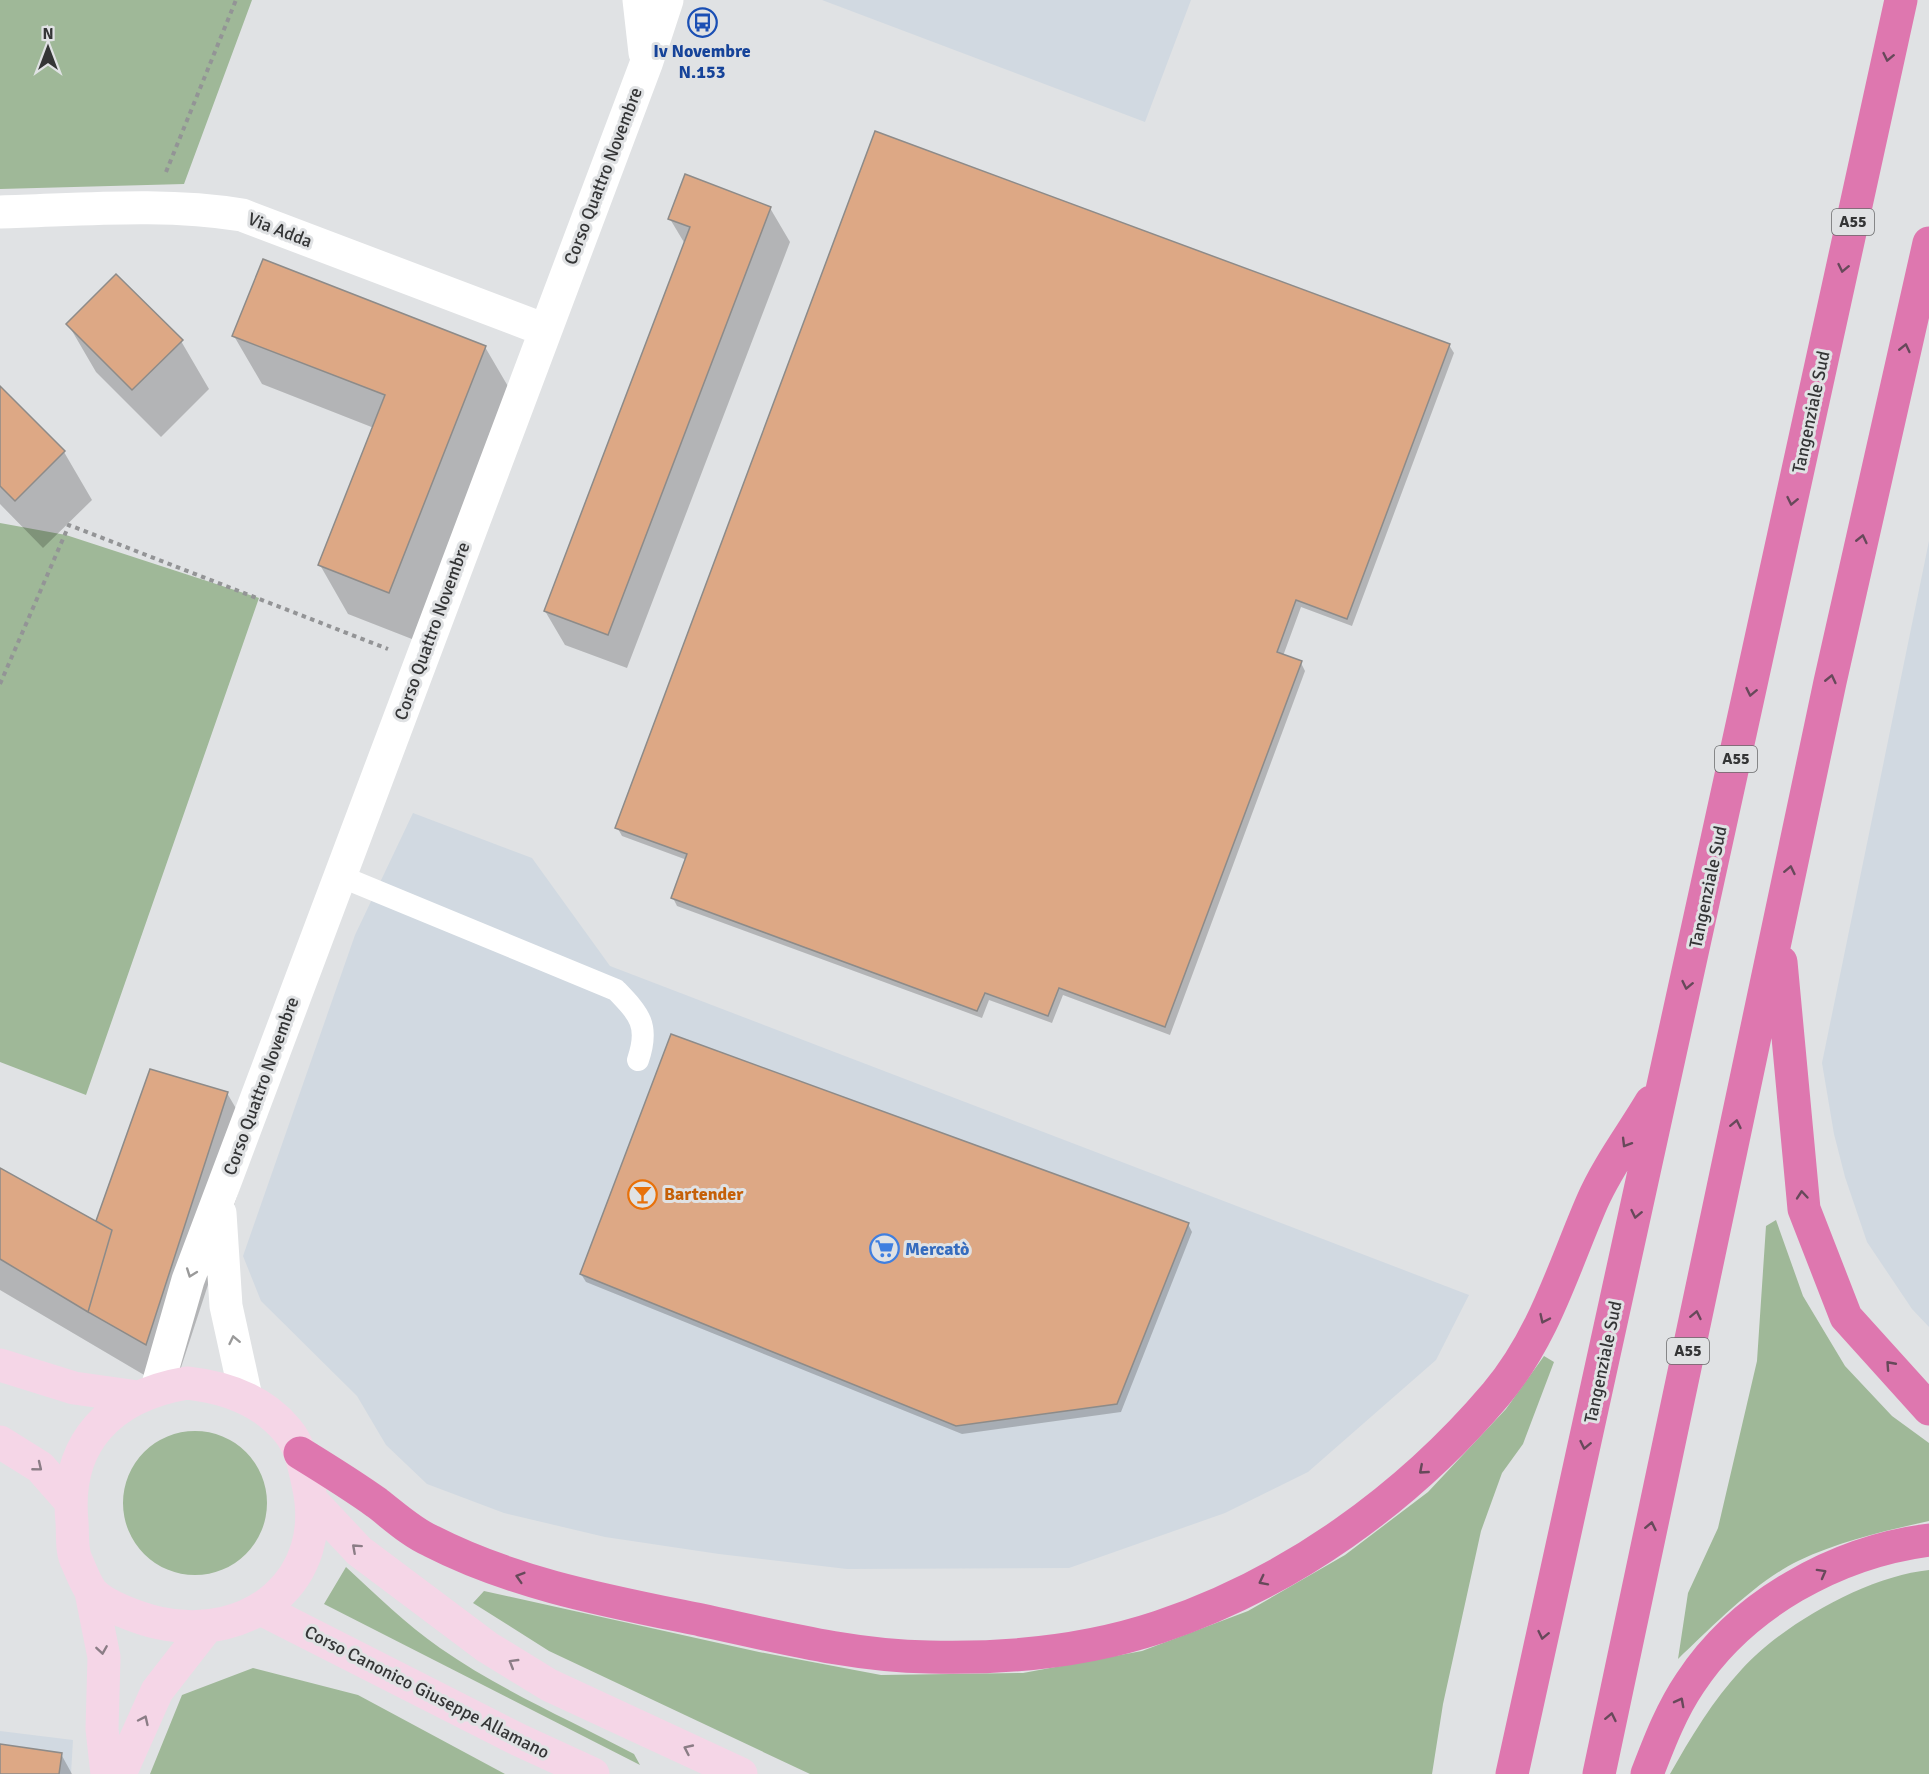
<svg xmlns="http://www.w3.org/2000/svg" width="1929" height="1774" font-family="Signika,sans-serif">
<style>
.built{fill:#d1d9e1}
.green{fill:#9fb898}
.shadow{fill:#0003}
.building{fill:#dda885;stroke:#8d8b89;stroke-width:1.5}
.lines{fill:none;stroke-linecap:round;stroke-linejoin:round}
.path{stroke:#939496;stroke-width:4;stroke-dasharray:4.5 4.5;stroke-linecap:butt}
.service{stroke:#fff;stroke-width:22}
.minor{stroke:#fff;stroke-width:33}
.secondary{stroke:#f5d6e7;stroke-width:33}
.motorway{stroke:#de77af;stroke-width:33}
.oneway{stroke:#67495a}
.oneway2{stroke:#9a9a9a}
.oneway3{stroke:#8b7d86}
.labels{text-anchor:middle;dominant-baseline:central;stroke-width:6;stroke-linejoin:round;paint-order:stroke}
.shield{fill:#e0e2e4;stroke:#68696a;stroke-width:1.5}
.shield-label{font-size:16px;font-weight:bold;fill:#343536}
.transit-label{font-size:18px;font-weight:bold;fill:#164399;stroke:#e0e2e4}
.street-label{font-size:18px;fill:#343536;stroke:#e0e2e4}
.food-label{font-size:18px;font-weight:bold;fill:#c56008;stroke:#e0e2e4;text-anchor:start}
.shop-label{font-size:18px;font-weight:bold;fill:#366cbe;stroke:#e0e2e4;text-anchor:start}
</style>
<rect width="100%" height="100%" fill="#e0e2e4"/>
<path class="built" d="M822,0h369l-46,122z
M1929,541v786l-17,-18 -45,-67 -22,-65 -11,-43 -12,-71z
M413,813l119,45 78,108 859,329 -33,65 -128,112 -83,41 -156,55 -222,1 -128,-15 -114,-17 -101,-24 -77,-29 -41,-39 -29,-49 -96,-95 -18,-45 112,-321z
M0,1731l73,9 -2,34h-71z"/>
<path class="green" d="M0,0h252l-68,184 -184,5z
M0,523l66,12 193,63 -173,497 -86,-33z
M1776,1220l27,76 42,70 47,50 37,27v78c-45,10 -89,20 -131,40 -43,21 -86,66 -120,98l10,-66 30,-65 39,-167 9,-135z
M1544,1356l10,6 -31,82 -21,29 -21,58 -38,173 -11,70h-622l-261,-123 -76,-48 11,-12 275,61 122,23 142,-2 119,-22 106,-40 97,-56 83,-63 78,-83z
M123 1503a72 72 0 1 1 144 0a72 72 0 1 1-144 0Z
M346,1567c30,28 60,57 94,81 60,42 130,72 194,106l6,11 -316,-161z
M1929,1570v204h-259c21,-37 43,-74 72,-105 41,-45 126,-93 187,-99z
M253,1668l105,27 147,79h-355l32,-79z"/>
<path class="shadow" d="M770,208l20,34 -163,426 -62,-23 -20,-34 140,-367 -15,-25z
M68,324l113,17 28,48 -48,48 -65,-65z
M234,336l251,11 28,48 -96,246 -69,-27 -28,-49 54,-137 -112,-44z
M1449,345l5,8 -102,273 -51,-19 -18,49 18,7 4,8 -135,364 -107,-40 -11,28 -63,-23 -7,18 -305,-112 -4,-8 14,-38 -65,-24 -5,-9z
M0,388l64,64 28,48 -49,48 -43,-44z
M151,1071l76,22 28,48 -82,251 -173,-102v-120l97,53z
M1188,1224l4,8 -71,180 -159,22 -376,-152 -5,-8z
M0,1746l61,8 11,20h-72z"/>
<path class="building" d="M875,131l575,213 -103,275 -51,-19 -19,52 25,9 -137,366 -106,-39 -11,28 -63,-23 -8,18 -306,-113 16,-44 -72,-26z
M685,174l86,33 -163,428 -64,-24 146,-384 -22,-8z
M263,259l223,87 -97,247 -71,-28 67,-170 -153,-59z
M116,274l67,66 -51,50 -66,-66z
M0,386l65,65 -50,50 -15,-15z
M671,1034l518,189 -72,181 -161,22 -376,-152z
M150,1069l78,23 -82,253 -58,-33 24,-82 -16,-9z
M0,1168l112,62 -24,82 -88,-53z
M0,1744l62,9 -3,21h-59z"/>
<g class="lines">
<path class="path" d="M166,172l70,-172
M0,684l69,-159 319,124"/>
<path class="service" d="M340,876l276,114c23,24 34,35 22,70"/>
<path class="minor" d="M639,0l6,53
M0,212c80,-2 162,-10 242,3l303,115
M220,1213l6,93 20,91
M157,1388l31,-108 458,-1216 21,-64"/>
<path class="secondary" d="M0,1365l74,23 64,9
M187,1383c38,4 74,16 100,47 13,15 17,35 21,54 22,95 -57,159 -149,139 -18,-4 -56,-17 -68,-32 -6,-9 -10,-20 -14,-29 -6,-11 -4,-28 -5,-40 -8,-80 39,-126 115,-139z
M0,1442l40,25 30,34
M312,1501l47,50 128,96 62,38 192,89
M91,1592l13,65 -2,72 5,45
M261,1609l258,131 74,34
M120,1774l37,-83 49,-63"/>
<path class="motorway" d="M1781,962l23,247 42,108 83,92
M300,1453c26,16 52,32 77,50 17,13 34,29 54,38 84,43 177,60 270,79 75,16 151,36 228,37 76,2 158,-6 230,-30 131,-44 248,-128 337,-233 48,-57 67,-125 96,-192 15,-35 40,-68 59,-100
M1512,1774l389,-1774
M1599,1774l231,-1092 99,-439
M1647,1774c12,-31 24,-63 43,-91 52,-79 146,-131 239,-143"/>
</g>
<defs><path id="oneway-chevron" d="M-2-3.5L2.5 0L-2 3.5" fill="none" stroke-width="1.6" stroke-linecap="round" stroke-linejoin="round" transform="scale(1.5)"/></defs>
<g class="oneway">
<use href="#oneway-chevron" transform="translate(1888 57) rotate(102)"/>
<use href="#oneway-chevron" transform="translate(1843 268) rotate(102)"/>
<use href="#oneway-chevron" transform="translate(1905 348) rotate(-77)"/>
<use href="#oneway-chevron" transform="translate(1792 501) rotate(102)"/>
<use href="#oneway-chevron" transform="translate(1862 539) rotate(-77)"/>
<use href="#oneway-chevron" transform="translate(1831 679) rotate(-77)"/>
<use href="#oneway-chevron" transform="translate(1751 692) rotate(102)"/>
<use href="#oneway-chevron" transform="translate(1790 870) rotate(-78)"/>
<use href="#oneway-chevron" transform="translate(1687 985) rotate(102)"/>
<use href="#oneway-chevron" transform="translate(1736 1124) rotate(-78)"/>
<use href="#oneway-chevron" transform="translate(1626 1143) rotate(121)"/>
<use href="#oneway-chevron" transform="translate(1802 1195) rotate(-95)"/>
<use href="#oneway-chevron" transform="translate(1636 1214) rotate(102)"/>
<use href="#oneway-chevron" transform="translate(1696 1315) rotate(-78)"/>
<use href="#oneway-chevron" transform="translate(1544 1319) rotate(115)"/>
<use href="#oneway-chevron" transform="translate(1890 1365) rotate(-132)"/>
<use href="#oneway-chevron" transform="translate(1585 1445) rotate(102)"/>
<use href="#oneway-chevron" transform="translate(1423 1470) rotate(139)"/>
<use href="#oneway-chevron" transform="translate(1651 1526) rotate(-78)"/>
<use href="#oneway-chevron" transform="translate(1822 1573) rotate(-29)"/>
<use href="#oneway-chevron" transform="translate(520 1577) rotate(-163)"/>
<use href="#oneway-chevron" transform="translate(1263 1581) rotate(153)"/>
<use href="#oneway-chevron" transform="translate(1543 1635) rotate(102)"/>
<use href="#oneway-chevron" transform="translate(1680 1702) rotate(-62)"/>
<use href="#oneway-chevron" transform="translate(1611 1717) rotate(-78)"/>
</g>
<g class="oneway2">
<use href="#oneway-chevron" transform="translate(191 1273) rotate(110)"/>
<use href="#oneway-chevron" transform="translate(234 1340) rotate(-102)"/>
</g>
<g class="oneway3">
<use href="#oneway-chevron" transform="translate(38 1467) rotate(39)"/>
<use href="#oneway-chevron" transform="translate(356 1548) rotate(-138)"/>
<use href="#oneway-chevron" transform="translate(102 1650) rotate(81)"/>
<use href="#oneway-chevron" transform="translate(513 1663) rotate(-149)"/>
<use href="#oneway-chevron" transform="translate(144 1720) rotate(-65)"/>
<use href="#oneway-chevron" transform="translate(688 1749) rotate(-155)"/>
</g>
<defs>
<symbol id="bus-ring" viewBox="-11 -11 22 22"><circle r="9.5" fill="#e0e2e4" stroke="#1a4fb4" stroke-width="1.5"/><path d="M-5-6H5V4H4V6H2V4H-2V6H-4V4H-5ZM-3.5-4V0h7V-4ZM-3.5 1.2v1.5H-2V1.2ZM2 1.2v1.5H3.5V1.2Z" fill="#1a4fb4"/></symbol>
<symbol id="bar-ring" viewBox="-11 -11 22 22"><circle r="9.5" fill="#e0e2e4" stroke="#e8710a" stroke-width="1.5"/><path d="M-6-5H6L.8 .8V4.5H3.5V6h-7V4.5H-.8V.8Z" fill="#e8710a"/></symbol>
<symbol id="supermarket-ring" viewBox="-11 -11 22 22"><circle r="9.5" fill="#e0e2e4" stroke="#3f7fe0" stroke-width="1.5"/><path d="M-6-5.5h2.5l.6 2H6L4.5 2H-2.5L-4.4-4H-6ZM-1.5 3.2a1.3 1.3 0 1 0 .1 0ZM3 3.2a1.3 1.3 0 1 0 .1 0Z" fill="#3f7fe0"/></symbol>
</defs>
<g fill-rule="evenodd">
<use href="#bus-ring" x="686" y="6" width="33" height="33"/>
<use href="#bar-ring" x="626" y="1178" width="33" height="33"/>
<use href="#supermarket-ring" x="868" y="1232" width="33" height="33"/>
</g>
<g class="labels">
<g class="shield">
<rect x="1832" y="209" width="42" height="26" rx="4.5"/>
<rect x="1715" y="746" width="42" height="26" rx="4.5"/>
<rect x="1667" y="1338" width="42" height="26" rx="4.5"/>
</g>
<g class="shield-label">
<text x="1853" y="222">A55</text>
<text x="1736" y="759">A55</text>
<text x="1688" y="1351">A55</text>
</g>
<g class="transit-label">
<text x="702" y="51">Iv Novembre<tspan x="702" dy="21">N.153</tspan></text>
</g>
<g class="street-label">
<text transform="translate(603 176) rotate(-69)">Corso Quattro Novembre</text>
<text transform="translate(280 230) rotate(21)">Via Adda</text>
<text transform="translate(1811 412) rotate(-78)">Tangenziale Sud</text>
<text transform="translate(432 631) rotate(-70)">Corso Quattro Novembre</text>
<text transform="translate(1708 887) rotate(-78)">Tangenziale Sud</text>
<text transform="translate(261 1086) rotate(-70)">Corso Quattro Novembre</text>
<text transform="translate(1603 1362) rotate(-78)">Tangenziale Sud</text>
<text transform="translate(427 1692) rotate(27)">Corso Canonico Giuseppe Allamano</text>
</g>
<g class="food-label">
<text x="664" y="1194">Bartender</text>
</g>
<g class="shop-label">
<text x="905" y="1249">Mercatò</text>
</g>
</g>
<g transform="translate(48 48)" stroke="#e0e2e4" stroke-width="4.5" paint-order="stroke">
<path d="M0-4.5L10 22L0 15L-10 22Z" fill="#343536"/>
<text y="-9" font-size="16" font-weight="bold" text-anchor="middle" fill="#343536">N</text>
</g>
</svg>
